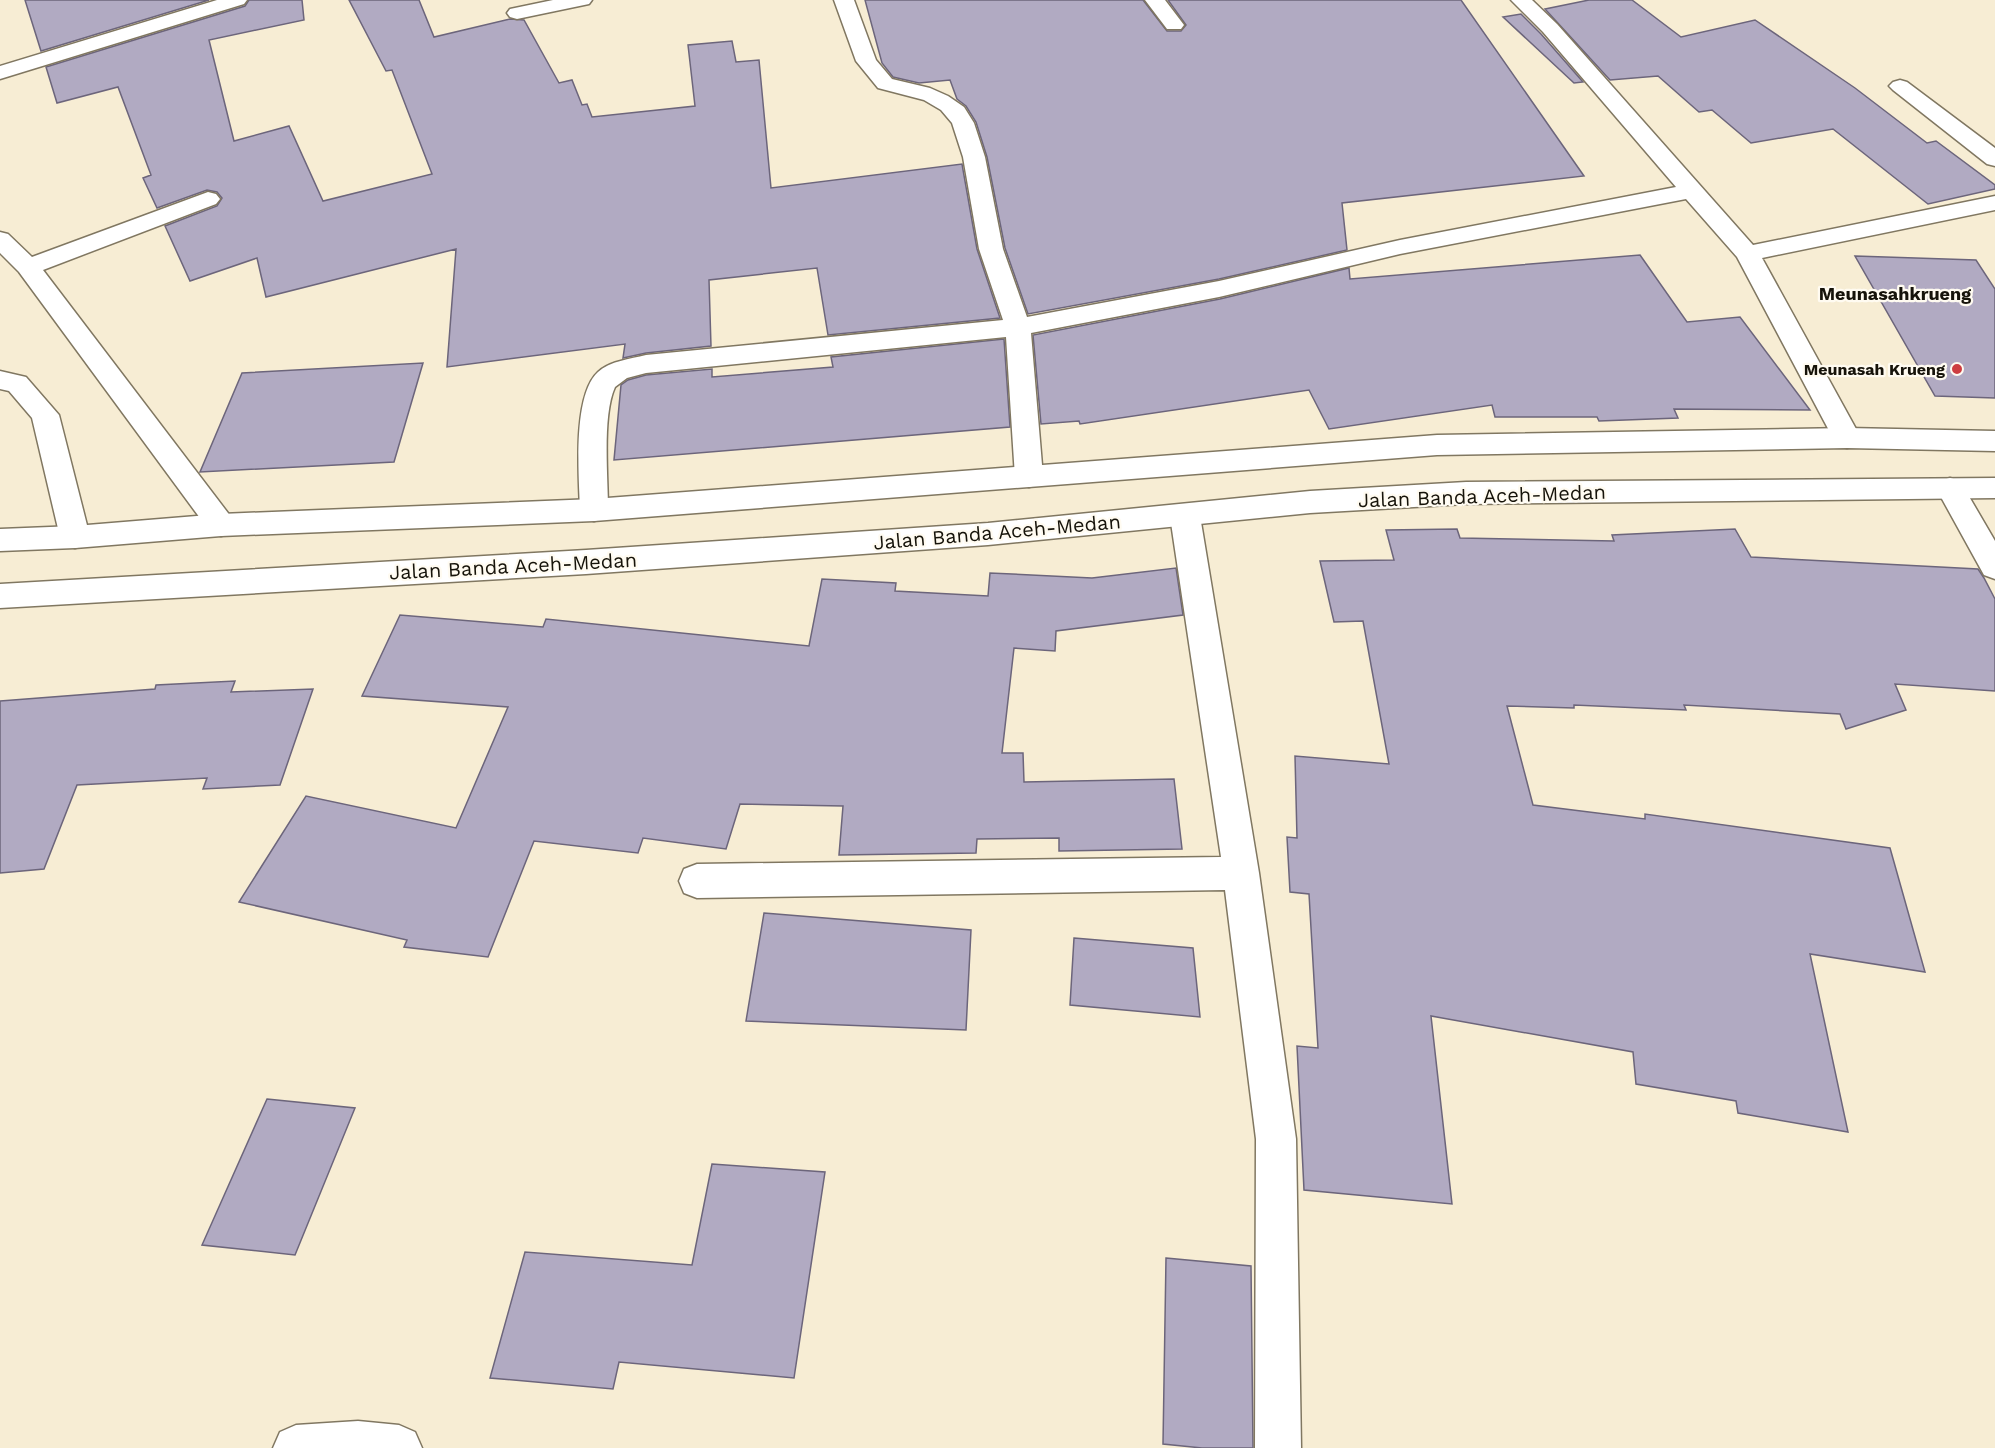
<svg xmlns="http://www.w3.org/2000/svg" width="1995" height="1448" font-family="'Work Sans',sans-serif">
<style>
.building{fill:#b1aac2;stroke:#6c657b;stroke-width:1.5}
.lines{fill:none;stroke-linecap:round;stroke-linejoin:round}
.minor-casing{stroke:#807761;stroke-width:3}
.highway-casing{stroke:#807761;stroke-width:3}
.minor{fill:#fff;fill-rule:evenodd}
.highway{fill:#fff;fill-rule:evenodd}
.poi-dot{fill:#cd3d41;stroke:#fffbf1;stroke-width:2}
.labels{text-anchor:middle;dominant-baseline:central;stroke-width:4.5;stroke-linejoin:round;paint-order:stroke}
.far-poi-label{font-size:16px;font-weight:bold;fill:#16130a;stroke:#fffbf1;text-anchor:end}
.far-quarter-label{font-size:18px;font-weight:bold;fill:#16130a;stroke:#fffbf1}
.street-label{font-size:20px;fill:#16130a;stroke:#fffbf1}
</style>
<rect width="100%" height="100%" fill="#f7edd4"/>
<path class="building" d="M25,0h184l-168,51z
M249,0h53l2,20 -95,20 25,101 55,-15 34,75 109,-27 -40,-104 -6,1 -37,-71h70l15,37 76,-18 14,1 35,63 13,-3 10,25 5,-1 5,13 103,-11 -7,-61 44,-4 4,21 23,-2 12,128 191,-24 15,85 23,69 -172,17 -11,-67 -108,12 2,66 -65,7 -23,5 2,-14 -178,23 9,-118 -190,48 -9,-39 -67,23 -25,-55 52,-20 5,-8 -5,-6 -10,-2 -50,18 -14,-30 8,-3 -33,-88 -61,16 -11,-36 199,-61z
M865,0h278l24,31h14l5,-6 -18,-25h293l123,176 -242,27 5,47 -128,29 -191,35 -23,-66 -18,-91 -11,-35 -10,-16 -9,-7 -7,-19 -31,3 -26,-6 -11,-14z
M1589,0h43l49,37 74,-17 100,68 72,55 9,-2 59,44v4l-67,15 -95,-75 -82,14 -39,-33 -13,2 -41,-36 -48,4 -65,-71z
M1521,14l20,20 42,48 -9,1 -71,-66z
M1640,255l47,67 53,-5 70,93 -136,-1 4,9 -79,3 -2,-4h-102l-3,-12 -163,24 -20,-39 -229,34 -1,-3 -38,3 -8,-89 187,-36 129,-31 1,11z
M1855,256l121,4 19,29v109l-60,-2z
M1004,339l6,88 -396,33 7,-75 7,-5 18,-5 66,-6v8l121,-10 -2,-10z
M423,363l-29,99 -194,10 42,-99z
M1457,529l3,9 154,3 -2,-6 123,-6 16,28 227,12 6,9 11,21v92l-100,-7 11,26 -60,19 -6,-15 -156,-9 2,5 -112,-5v3l-67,-2 26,99 112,14v-5l245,34 35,124 -115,-18 38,178 -110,-19 -2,-12 -100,-17 -3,-32 -202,-36 21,188 -148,-14 -7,-144 21,2 -9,-154 -19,-2 -3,-55 10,1 -2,-82 94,8 -26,-143 -29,1 -14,-61 74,-1 -8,-30z
M1176,568l7,47 -127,16 -1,20 -41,-3 -12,105h21l1,29 150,-3 8,70 -123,2v-13l-82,1 -1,14 -137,2 4,-49 -103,-2 -14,45 -83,-11 -5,15 -104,-12 -46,116 -84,-10 3,-7 -168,-38 67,-106 150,32 52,-121 -146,-11 38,-81 143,12 3,-8 263,27 13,-67 74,4 -1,8 93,5 2,-23 102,5z
M235,681l-4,11 82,-3 -33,96 -77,4 4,-11 -130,7 -33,84 -44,4v-172l155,-12 1,-4z
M764,913l207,17 -5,100 -220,-9z
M1074,938l119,10 7,69 -130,-12z
M267,1099l88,9 -60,147 -93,-10z
M712,1164l113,8 -31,206 -175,-16 -6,27 -123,-11 35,-126 167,13z
M1166,1258l85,8 2,182h-51l-39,-4z"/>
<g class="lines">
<defs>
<path id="minor" d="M217,0h30l-3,4 -244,75v-13z
M553,0h39l-3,4 -72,15 -7,-2 -3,-4 3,-4z
M834,0h20l22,60 16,19 38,9 18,8 16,11 10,16 11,34 18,92 24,68 192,-36 181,-41 276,-53 -133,-155 -32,-32h21l25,24 196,221 242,-49v14l-233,48 99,180 -4,7 -10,3 -10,-3 -4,-7 -96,-181 -51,-58 -286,55 -181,43 -188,36 12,144 -4,7 -10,3 -10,-3 -4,-7 -9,-140 -360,36 -19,5 -12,9c-13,28 -7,91 -7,123l-4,8 -10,3 -10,-3 -4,-8c-1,-33 -8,-114 18,-138 12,-11 32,-13 48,-17l357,-35 -24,-71 -16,-92 -11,-34 -11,-13 -17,-10 -46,-12 -22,-27z
M1145,0h20l19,25 -3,4h-14z
M1900,80l7,2 88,66v18l-8,-2 -94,-74 -4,-4 4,-4z
M208,192l8,2 4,5 -4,5 -173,66 188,247 5,8 -5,8 -10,3 -10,-3 -192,-261 -19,-19v-21l8,2 24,23z
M0,371l26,6 33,38 31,122 -5,8 -10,3 -10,-3 -5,-8 -28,-119 -23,-27 -9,-2z
M1950,478l10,3 35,60v38l-11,-4 -48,-87 4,-7z
M1185,505l10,3 5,8 59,357 37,266 5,309h-46l1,-309 -31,-249 -528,8 -13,-5 -5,-12 5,-12 13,-5 524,-7 -51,-341 5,-8z
M358,1421l41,4 16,7 7,16h-149l7,-16 16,-7z"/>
<path id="highway" d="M1847,428l148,3v20l-148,-3 -410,7 -843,66 -373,15 -146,12 -75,3v-22l75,-3 146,-12 373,-15 843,-64z
M1995,478v20l-529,6 -156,9 -322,32 -402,29 -586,34v-24l586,-34 402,-27 322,-32 156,-9z"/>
</defs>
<use href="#minor" class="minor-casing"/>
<use href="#highway" class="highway-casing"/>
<use href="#minor" class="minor"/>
<use href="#highway" class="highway"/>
</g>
<circle class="poi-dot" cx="1957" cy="369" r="6"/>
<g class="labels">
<g class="far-poi-label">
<text x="1945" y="369">Meunasah Krueng</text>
</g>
<g class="far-quarter-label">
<text x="1895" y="293">Meunasahkrueng</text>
</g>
<g class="street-label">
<text transform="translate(1482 496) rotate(-2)">Jalan Banda Aceh-Medan</text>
<text transform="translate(997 532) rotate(-5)">Jalan Banda Aceh-Medan</text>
<text transform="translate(513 566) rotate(-3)">Jalan Banda Aceh-Medan</text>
</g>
</g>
</svg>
